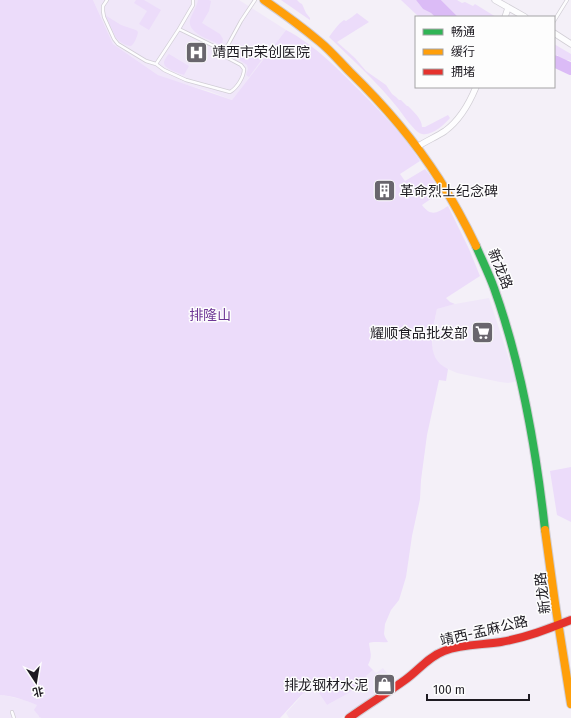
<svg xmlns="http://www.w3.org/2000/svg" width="571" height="718" font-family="'Fira Sans','Noto Sans SC',sans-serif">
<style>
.built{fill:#f0e7f9}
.green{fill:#ecdcfa}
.water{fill:#dbbbf6}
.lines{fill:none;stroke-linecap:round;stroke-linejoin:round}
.river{stroke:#dbbbf6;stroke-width:12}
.lane-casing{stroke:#d1ced5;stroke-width:4}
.street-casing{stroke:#d1ced5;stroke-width:7}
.fast-casing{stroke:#d1ced5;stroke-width:10}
.slow-casing{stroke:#d1ced5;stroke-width:10}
.jam-casing{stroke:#d1ced5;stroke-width:10}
.lane{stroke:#fdfdfe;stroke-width:2.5}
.street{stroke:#fdfdfe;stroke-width:5.5}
.fast{stroke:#30b455;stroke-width:8}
.slow{stroke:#ff9f0a;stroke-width:8}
.jam{stroke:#e5322d;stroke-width:8}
.labels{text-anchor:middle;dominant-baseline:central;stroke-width:3;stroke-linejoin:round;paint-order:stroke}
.poi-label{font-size:14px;fill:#1e1b22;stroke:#fdfdfd;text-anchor:start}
.street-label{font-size:14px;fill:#1e1b22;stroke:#fdfdfd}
.park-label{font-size:14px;fill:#6e3795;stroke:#fdfdfd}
</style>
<rect width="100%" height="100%" fill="#f4f0f8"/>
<path class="built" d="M93,0h146l47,30 -54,70 -23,-9 -36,-10 -15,-6 -45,-31z
M489,298l27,82 -2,2 -6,1 -8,-1 -43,-9 -16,-7 -5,-6 -3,-6 -1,-7 1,-17 4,-21 18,-5z
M383,668l11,14 -53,36h-52l-3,-5 23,-25 5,-2 13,19 20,-11 21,-14 -2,-4 7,-6 3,3z
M0,695l7,1 17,4 14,5 1,12 2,1h-41z"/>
<path class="green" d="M0,0h93l20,44 45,31 74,25 54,-70c28,14 54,41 76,63 21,21 42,43 58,68l-20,13 5,7 20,-12 4,5 12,18 -19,13c9,12 15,8 26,1l21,43 11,27 -34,22 4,4 5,2 -18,5c-4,21 -13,49 11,60l-2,12 -7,-1 -12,55 -6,45 -1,19 -8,37 -6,41 -7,23 -8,10 -6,14 -1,10 1,3 3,5c-6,1 -14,-1 -19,1 1,10 4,12 -1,22l5,5 -7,6 2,3 -21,15 -20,11 -13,-19c-13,7 -23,21 -34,32h-239l-2,-1v-1l-5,-6 3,-5c-12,-5 -24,-9 -37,-10z
M136,0h8l17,10 -12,20 -10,-6 8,-13 -13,-8z
M198,0h11l2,1 -2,10 -7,12 18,11 3,5 -1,5h-3c-9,-4 -32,-11 -29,-24 2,-7 7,-13 8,-20z
M281,0h16l3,3 2,1 4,9 4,5v2l-3,-2z
M401,0h15l7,9 8,4 4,4h-16z
M441,0h16l5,3 3,-1 8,4 2,-2 21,13h-38z
M357,13l12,9 -32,20 18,16 11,13 20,14 6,9 4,3 3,3h2l6,6h1c6,6 14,13 14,21h3l23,-12 2,3c-6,7 -18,18 -28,16 -7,-1 -20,-21 -25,-27 -20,-25 -44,-47 -68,-70 5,-7 9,-13 15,-17l2,1 6,-4z
M105,15l16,10 15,5 2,2c-1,5 -3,11 -7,14 -6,0 -11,-4 -15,-8z
M236,43l27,15 -14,19 -3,-2 2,-6 -1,-4 -15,-10 -1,-5z
M554,44l17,10v7c-5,-3 -9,2 -13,-2v-4h-4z
M169,54l20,12 -5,9c-5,-2 -20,-6 -20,-12 0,-3 3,-7 5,-9z
M571,467v55l-14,-7 -7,-44z"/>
<path class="water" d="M416,0h25l17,17h-23l-4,-4 -8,-4z"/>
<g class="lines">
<path class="river" d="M554,61l17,8"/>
<defs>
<path id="lane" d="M107,0l-4,6v5l1,6 10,22 4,5 28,17 10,3 8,6 22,10 44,12c7,-4 14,-15 14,-23l-3,-4 -17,-9 -1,-2 18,-33 14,-21
M554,21l13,-21
M179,29l45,22
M156,64l23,-35 14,-24v-5
M12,712l2,6"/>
<path id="street" d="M495,0l30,17
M505,17l3,-9
M554,33l17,11
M417,147c9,-6 19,-10 28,-16 15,-11 24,-27 31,-44"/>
<path id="fast" d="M476,246c6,14 13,28 18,42 28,78 42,160 51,242"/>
<path id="slow" d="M264,0c19,13 38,27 56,42 11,9 20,20 30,30 34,33 64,68 89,107 14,22 26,44 37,67
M545,530l10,73 16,101"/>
<path id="jam" d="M349,718c18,-13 38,-25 56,-38 13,-9 23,-23 39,-29 18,-7 38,-6 57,-9 24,-4 47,-13 70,-22"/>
</defs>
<use href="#lane" class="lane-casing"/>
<use href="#street" class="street-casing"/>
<use href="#fast" class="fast-casing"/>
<use href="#slow" class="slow-casing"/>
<use href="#jam" class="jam-casing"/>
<use href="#lane" class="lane"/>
<use href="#street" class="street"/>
<use href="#fast" class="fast"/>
<use href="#slow" class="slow"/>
<use href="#jam" class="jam"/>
</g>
<defs>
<symbol id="hospital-square" viewBox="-11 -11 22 22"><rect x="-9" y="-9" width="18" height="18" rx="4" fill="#69666d" stroke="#fdfdfd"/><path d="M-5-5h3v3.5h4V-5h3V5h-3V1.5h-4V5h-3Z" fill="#fff"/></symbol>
<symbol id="building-square" viewBox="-11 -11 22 22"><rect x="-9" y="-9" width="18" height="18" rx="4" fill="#69666d" stroke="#fdfdfd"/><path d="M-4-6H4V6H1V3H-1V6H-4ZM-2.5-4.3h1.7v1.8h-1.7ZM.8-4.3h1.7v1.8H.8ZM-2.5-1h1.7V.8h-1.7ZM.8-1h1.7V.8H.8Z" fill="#fff"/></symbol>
<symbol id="supermarket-square" viewBox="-11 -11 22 22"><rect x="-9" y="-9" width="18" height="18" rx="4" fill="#69666d" stroke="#fdfdfd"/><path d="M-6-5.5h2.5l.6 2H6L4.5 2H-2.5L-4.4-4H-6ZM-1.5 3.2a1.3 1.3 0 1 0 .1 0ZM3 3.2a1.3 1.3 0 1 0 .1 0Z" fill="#fff"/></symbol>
<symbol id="shop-square" viewBox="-11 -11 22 22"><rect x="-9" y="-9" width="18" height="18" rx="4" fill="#69666d" stroke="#fdfdfd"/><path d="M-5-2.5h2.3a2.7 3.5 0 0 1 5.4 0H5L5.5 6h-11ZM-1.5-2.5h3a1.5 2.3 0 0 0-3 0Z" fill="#fff"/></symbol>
</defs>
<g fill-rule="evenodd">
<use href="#hospital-square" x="184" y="40" width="25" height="25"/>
<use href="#building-square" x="372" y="178" width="25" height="25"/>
<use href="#supermarket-square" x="470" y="320" width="25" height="25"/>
<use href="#shop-square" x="372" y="672" width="25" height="25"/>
</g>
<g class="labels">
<g class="poi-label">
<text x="212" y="52">靖西市荣创医院</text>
<text x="400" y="191">革命烈士纪念碑</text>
<text x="468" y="333" text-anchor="end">耀顺食品批发部</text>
<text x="368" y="685" text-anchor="end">排龙钢材水泥</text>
</g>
<g class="street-label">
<text transform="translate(500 269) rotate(68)">新龙路</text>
<text transform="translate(543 593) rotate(-97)">新龙路</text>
<text transform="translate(484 631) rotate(-13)">靖西-孟麻公路</text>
</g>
<g class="park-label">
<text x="210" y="315">排隆山</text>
</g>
</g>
<rect x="415" y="16" width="140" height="72" fill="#fdfdfd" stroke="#a4a3a5"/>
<rect x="423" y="29" width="20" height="6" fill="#30b455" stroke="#a4a3a5"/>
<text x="451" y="36" font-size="12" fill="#1e1b22">畅通</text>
<rect x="423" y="49" width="20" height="6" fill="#ff9f0a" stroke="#a4a3a5"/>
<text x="451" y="56" font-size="12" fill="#1e1b22">缓行</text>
<rect x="423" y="69" width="20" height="6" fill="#e5322d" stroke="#a4a3a5"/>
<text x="451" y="76" font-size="12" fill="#1e1b22">拥堵</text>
<g transform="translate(36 682) rotate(168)" stroke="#fdfdfd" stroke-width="3" paint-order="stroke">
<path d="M0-3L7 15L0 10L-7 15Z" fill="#1e1b22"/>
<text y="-6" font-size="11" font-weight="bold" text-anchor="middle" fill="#1e1b22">北</text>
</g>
<path d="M427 694v6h102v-6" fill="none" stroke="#1e1b22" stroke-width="2"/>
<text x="433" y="694" font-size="12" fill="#1e1b22" stroke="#fdfdfd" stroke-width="3" paint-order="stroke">100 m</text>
</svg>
